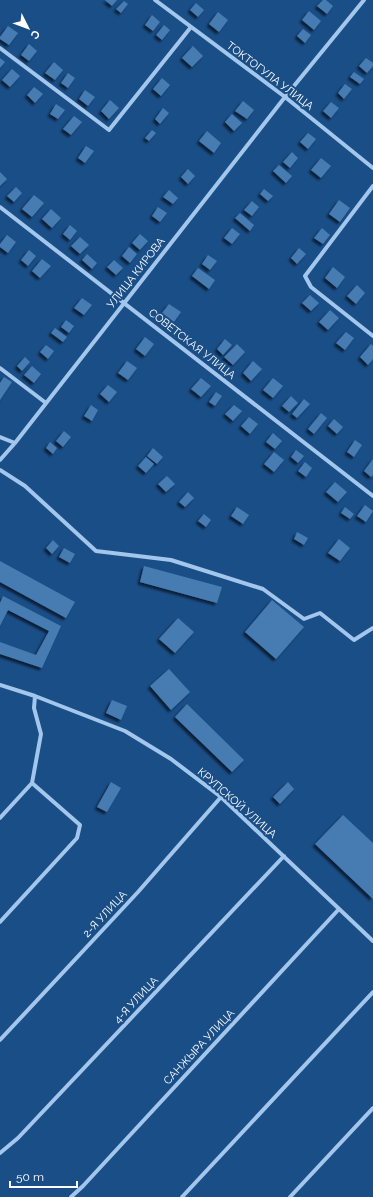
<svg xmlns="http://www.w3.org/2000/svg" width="373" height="1197" font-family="Raleway,sans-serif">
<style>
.building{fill:#477bb2;filter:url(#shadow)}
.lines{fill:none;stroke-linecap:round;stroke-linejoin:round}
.street{stroke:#a2c6ec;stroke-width:4}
.labels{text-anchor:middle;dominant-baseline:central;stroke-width:4;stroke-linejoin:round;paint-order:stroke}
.street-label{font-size:11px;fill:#fff;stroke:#1a4e87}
</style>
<defs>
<filter id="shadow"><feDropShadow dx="-2.5" dy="2.5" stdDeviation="1" flood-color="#0009"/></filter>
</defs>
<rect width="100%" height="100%" fill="#1a4e87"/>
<path class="building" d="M105,0h12l-5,6z
M323,0h3l7,6 -6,8 -10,-8z
M124,1l4,3 -7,9 -5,-4z
M196,3l8,7 -6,7 -8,-7z
M309,11l12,10 -7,9 -12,-10z
M218,12l10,8 -9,12 -10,-8z
M152,15l8,7 -7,9 -8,-6z
M164,25l6,5 -8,10 -6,-5z
M8,26l10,7 -9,12 -9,-6v-2z
M303,29l8,6 -6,8 -8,-7z
M29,44l8,7 -8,10 -8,-6z
M193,46l10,10 -11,11 -10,-9z
M0,58l5,4 -5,6z
M366,58l7,5v3l-6,7 -8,-7z
M54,62l9,8 -8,10 -10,-7z
M12,69l8,7 -10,11 -8,-7z
M354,72l10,7 -4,5 -10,-7z
M68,73l7,5 -7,10 -7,-5z
M162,78l8,7 -9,11 -8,-7z
M345,84l7,5 -8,10 -6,-6z
M34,87l9,7 -8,9 -8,-8z
M85,90l10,7 -7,9 -9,-7z
M110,100l9,8 -10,11 -8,-8z
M243,101l11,9 -7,9 -12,-8z
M331,102l8,6 -8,10 -8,-7z
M56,104l9,6 -7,9 -8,-5z
M163,108l6,5 -9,11 -5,-5z
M232,114l10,9 -8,8 -9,-9z
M74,116l8,6 -11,13 -8,-6z
M152,130l4,3 -7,8 -4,-3z
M207,131l14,12 -7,10 -15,-12z
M308,133l8,6 -8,10 -8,-7z
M86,146l8,5 -9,12 -7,-5z
M292,152l6,6 -8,10 -7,-6z
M321,158l10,8 -10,12 -10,-8z
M279,165l13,11 -6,7 -13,-12z
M188,169l7,7 -7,8 -7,-7z
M0,172l7,7 -7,7z
M16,187l6,6 -8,9 -7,-6z
M264,189l9,7 -5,5 -8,-7z
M169,190l9,8 -5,6 -10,-7z
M34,195l10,8 -12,14 -10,-8z
M339,200l11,8 -10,14 -11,-8z
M252,201l7,6 -7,9 -8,-6z
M158,207l9,6 -7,9 -8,-6z
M51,209l10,9 -9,10 -10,-9z
M240,213l14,12 -4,6 -15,-13z
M70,225l7,6 -7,9 -7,-6z
M232,228l8,6 -8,10 -8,-6z
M322,228l8,7 -7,9 -9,-6z
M140,234l8,7 -8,9 -8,-7z
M7,235l9,7 -8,11 -8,-6v-3z
M80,237l9,8 -9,9 -9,-8z
M129,247l8,7 -7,9 -8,-7z
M299,248l7,6 -9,10 -6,-6z
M29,250l7,6 -8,10 -7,-6z
M87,254l10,9 -5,6 -10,-9z
M208,255l9,6 -7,9 -8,-6z
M42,259l9,7 -11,12 -8,-7z
M114,260l9,8 -7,7 -9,-8z
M333,267l12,10 -8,11 -12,-10z
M198,268l17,12 -6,9 -17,-13z
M357,285l8,8 -9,11 -9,-8z
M310,295l9,8 -8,8 -9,-8z
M82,298l10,7 -8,10 -10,-7z
M169,304l12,8 -7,10 -12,-9z
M330,310l9,8 -11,12 -9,-8z
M66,320l8,6 -5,7 -8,-6z
M55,328l12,9 -4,5 -12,-9z
M346,332l8,6 -9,12 -9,-7z
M145,337l9,7 -9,12 -9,-7z
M225,339l7,6 -9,10 -6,-6z
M237,344l8,8 -12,13 -9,-8z
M371,344l2,2v13l-5,6 -8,-8z
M46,345l8,6 -6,8 -8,-7z
M25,357l5,5 -8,9 -5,-5z
M127,361l10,7 -9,12 -10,-7z
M253,361l9,8 -11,12 -8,-8z
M32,366l9,8 -7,9 -10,-8z
M4,377l8,5 -12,18v-17z
M201,378l10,8 -10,11 -10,-8z
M273,378l10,8 -10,12 -10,-8z
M108,385l9,7 -8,10 -9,-8z
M216,392l6,4 -7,10 -6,-4z
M291,396l7,7 -9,9 -7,-6z
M304,399l6,5 -13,14 -5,-4z
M91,405l7,5 -6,11 -8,-5z
M234,405l8,6 -9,10 -8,-7z
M321,413l6,5 -13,16 -6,-5z
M249,417l9,7 -8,10 -9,-8z
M334,419l9,8 -6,7 -9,-8z
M64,431l7,6 -8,10 -7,-6z
M273,433l9,8 -7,8 -9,-7z
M355,440l7,5 -8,12 -7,-5z
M50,442l7,6 -4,6 -7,-6z
M153,448l10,9 -6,7 -10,-8z
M296,450l8,6 -6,7 -7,-6z
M274,452l10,8 -10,12 -10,-8z
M146,457l8,7 -8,9 -8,-7z
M373,459v16l-2,2 -7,-6z
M305,462l7,6 -6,9 -8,-6z
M167,476l8,8 -9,8 -8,-8z
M335,482l12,10 -9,10 -12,-10z
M188,492l6,6 -9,9 -6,-5z
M365,505l8,6 -7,11 -9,-6z
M237,507l12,8 -6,9 -12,-8z
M345,507l9,7 -4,5 -9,-6z
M204,514l7,6 -5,7 -8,-6z
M297,532l11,6 -4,7 -10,-6z
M339,539l11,9 -10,13 -12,-8z
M53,540l6,6 -7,8 -6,-6z
M64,548l11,6 -5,9 -11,-6z
M0,561l75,41 -9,16 -66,-36z
M144,566l78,21 -5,16 -77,-21z
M3,596l58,30 -19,42 -42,-14v-12l36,13 13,-24 -41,-21 -8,16v-23z
M272,600l32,27 -28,32 -31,-27z
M178,618l16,14 -19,21 -16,-14z
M169,669l21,23 -19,18 -21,-24z
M112,700l15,6 -6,14 -15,-7z
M187,704l57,56 -12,12 -57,-55z
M111,782l10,6 -14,24 -10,-5z
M288,782l6,7 -14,15 -7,-7z
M343,815l30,28v56l-58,-55z"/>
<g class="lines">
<path class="street" d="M155,0l130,97 88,71
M0,48l109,82 82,-103
M373,186l-68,90 6,11 62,49
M0,207l373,289
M0,368l46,35
M0,437l15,6
M0,460l15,-17 270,-346 79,-97
M0,470l25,16 71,65 75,9 92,29 41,30 16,-6 34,27 19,-12
M0,685l35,11 90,35 46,28 50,38 152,144
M0,818l32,-35 9,-49 -7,-26 1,-12
M0,922l77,-84 3,-13 -48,-42
M0,1040l138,-148 83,-95
M0,1153l18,-15 266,-282
M71,1197l12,-11 256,-277
M182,1197l191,-205
M290,1197l83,-89"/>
</g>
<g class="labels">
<g class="street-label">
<text transform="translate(270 76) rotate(37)">ТОКТОГУЛА УЛИЦА</text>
<text transform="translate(136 273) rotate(-52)">УЛИЦА КИРОВА</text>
<text transform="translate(192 344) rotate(38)">СОВЕТСКАЯ УЛИЦА</text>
<text transform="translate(237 803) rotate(41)">КРУПСКОЙ УЛИЦА</text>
<text transform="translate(105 914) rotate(-47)">2-Я УЛИЦА</text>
<text transform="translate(136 1000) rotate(-47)">4-Я УЛИЦА</text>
<text transform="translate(199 1047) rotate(-47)">САНЖЫРА УЛИЦА</text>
</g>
</g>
<g transform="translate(28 28) rotate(132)" stroke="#1a4e87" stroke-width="3" paint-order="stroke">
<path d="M0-3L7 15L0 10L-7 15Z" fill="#ffffff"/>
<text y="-6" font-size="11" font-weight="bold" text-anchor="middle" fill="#ffffff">С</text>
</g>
<path d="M10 1181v6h67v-6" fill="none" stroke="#ffffff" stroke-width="2"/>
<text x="16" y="1181" font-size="12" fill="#ffffff" stroke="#1a4e87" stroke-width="3" paint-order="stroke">50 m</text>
</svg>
